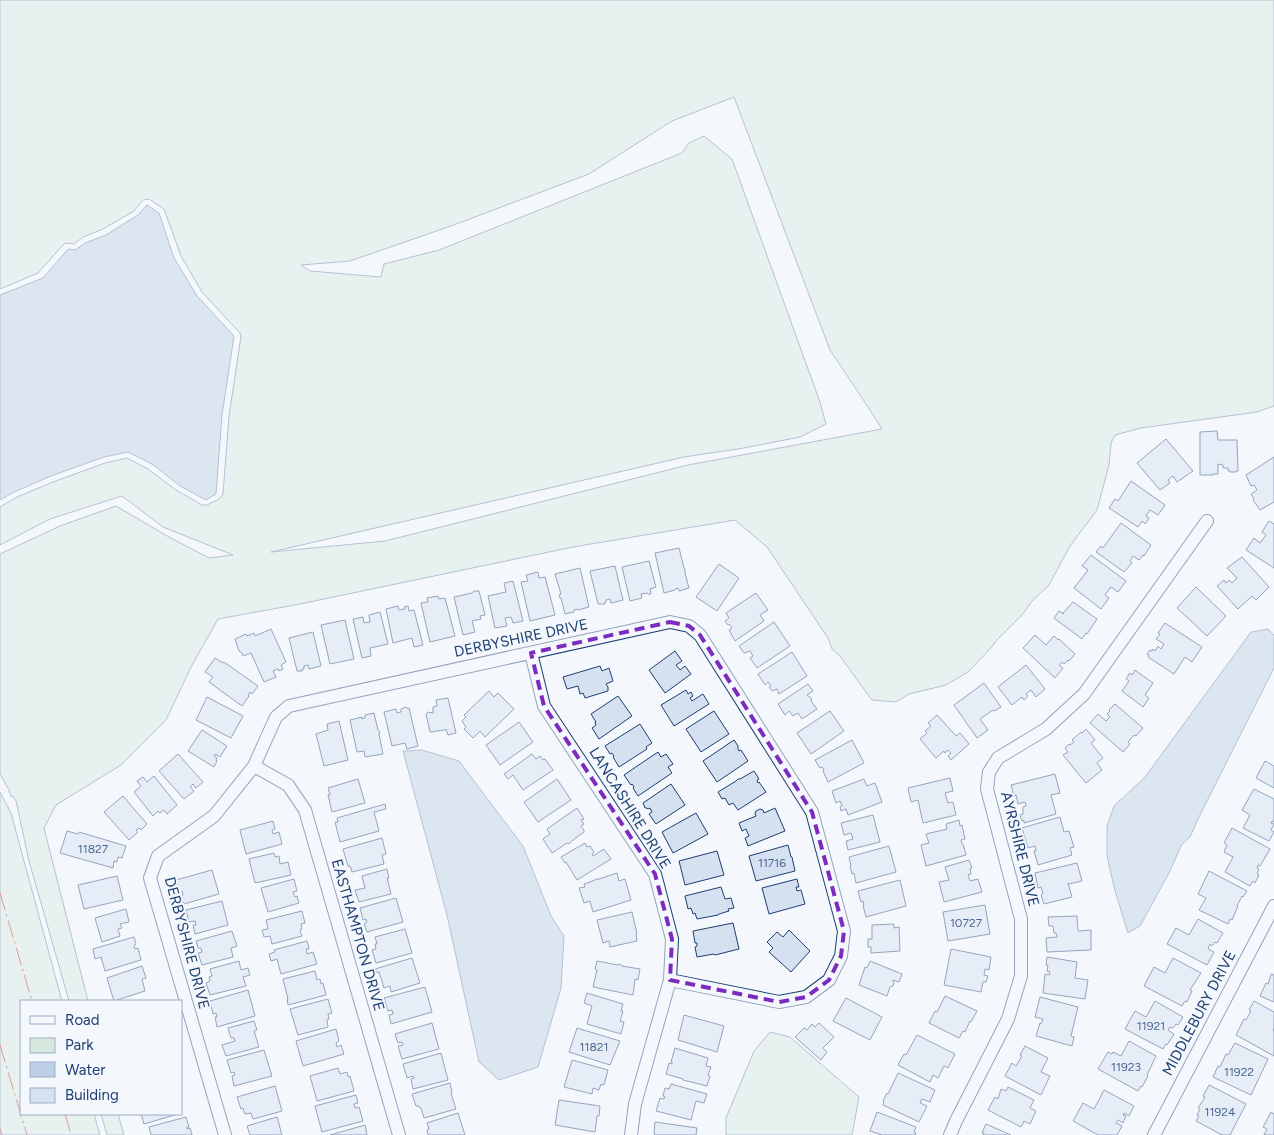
<svg xmlns="http://www.w3.org/2000/svg" width="1274" height="1135" font-family="Figtree,sans-serif">
<style>
.green{fill:#d7e8df;stroke:#687fa3;fill-rule:evenodd}
.water{fill:#bed0e5;stroke:#687fa3}
.building{fill:#d5e0f0;stroke:#1d3f73}
.lines{fill:none;stroke-linecap:round;stroke-linejoin:round}
.street-casing{stroke:#1d3f73;stroke-width:14}
.street{stroke:#f4f7fb;stroke-width:12}
.power{stroke:#c62828;stroke-width:1;stroke-dasharray:18 4 2.5 4;stroke-linecap:butt}
.marked{fill:none;stroke:#7b2cbf;stroke-width:4;stroke-dasharray:10 6;stroke-linejoin:round}
.labels{text-anchor:middle;dominant-baseline:central;stroke-width:4;stroke-linejoin:round;paint-order:stroke}
.number-label{font-size:12px;fill:#4b6792}
.street-label{font-size:15px;fill:#1d3f73;stroke:#f4f7fb}
</style>
<rect width="100%" height="100%" fill="#f4f7fb"/>
<path class="green" d="M0,0h1274v406l-17,6 -116,16 -26,7 -4,8 -2,22 -12,45 -27,36 -21,39 -17,16 -10,14 -26,26 -5,7 -23,24 -22,13 -37,9 -13,8 -24,-2 -33,-45 -7,-6 -4,-11 -61,-91 -32,-27 -162,27 -273,57 -82,15 -27,48 -25,53 -45,45 -65,40 -12,23 44,173h-19l-40,-140 -13,-60 -3,-5 -2,1 -2,-7 -9,-16v-220l60,-28 56,-20 53,31 40,21 24,-3 -70,-28 -41,-31 -72,23 -50,26v-38l17,-10 36,-15 52,-19 22,-5 21,11 28,21 26,15h5l12,-6 4,-5 6,-78 12,-80 -1,-3 -38,-41 -21,-36 -17,-47 -15,-10 -6,1 -9,11 -31,18 -20,8 -9,7 -6,-1 -4,1 -26,29 -38,16zM734,97l96,253 38,57 14,22 -194,36 -303,76 -114,11 413,-95 60,-9 56,-11 26,-13 -6,-22 -88,-243 -28,-23 -15,7 -7,10 -243,97 -55,14 -3,13 -71,-6 -9,-6 49,-4 101,-35 138,-52 83,-53z
M0,792l11,21 51,188h-41v113h73l6,21h-100z
M770,1032l20,5 69,60 -7,38h-126v-17l28,-67z
M101,1114h17l6,21h-17z"/>
<path class="water" d="M147,205l12,8 15,45 23,38 37,40 -12,79 -6,79 -10,6 -26,-14 -28,-22 -24,-12 -24,5 -53,19 -37,16 -14,8v-205l43,-17 25,-29 7,1 10,-7 21,-8 32,-20z
M1268,629l6,6v33l-75,149 -9,20 -8,7 -14,31 -28,51 -12,7 -13,-42 -8,-35v-30l7,-20 31,-29 106,-145z
M422,750l37,11 64,85 28,70 13,20 -3,52 -23,79 -39,13 -20,-18 -32,-147 -44,-164z"/>
<path class="building" d="M1217,431l1,9h19l1,31h-2v1h-6v-1h-2v-3h-5v-3l-5,-1v10h-5v1h-13v-43z
M1166,439l27,32 -16,11 -4,-6 -5,4 2,3 -10,7 -23,-27z
M1274,457v45l-14,8 -7,-10 1,-1 -3,-5 6,-4 -3,-5 -3,1 -5,-11z
M1131,481l34,24 -7,10 -8,-5 -4,6 3,2 -4,6 -3,-3 -4,6 -29,-19 6,-9 3,2z
M1269,521l5,3v44l-28,-18 8,-12 6,5 6,-8 -4,-3z
M1121,523l30,22 -7,11 -1,-1 -4,5 -6,-4 -3,5 2,2 -8,9 -28,-20 5,-6 2,2z
M679,548l5,20 1,1v4l4,15 -10,3 -1,-3 -3,1v1l-11,3 -9,-40z
M1091,555l35,26 -8,11 -7,-5 -6,8 4,3 -8,11 -27,-21 14,-18 -6,-4z
M1242,557l27,30 -13,13 -4,-4 -14,13 -21,-23 7,-6 2,3 3,-3 3,3 5,-5 -10,-10z
M649,561l7,26 -6,2 1,5h-3l-1,-1 -6,1 1,4 -12,3 -8,-34z
M719,564l20,14 -22,33 -21,-14z
M615,566l8,34 -12,3 -1,-4 -4,1v2l-2,1 1,1h-7l-8,-33z
M580,568l9,39 -11,3 -1,-1 -3,1v2l-9,2 -4,-16h-1l-1,-3 2,-1 -6,-20z
M538,572l1,6 6,-1 10,38 -25,6 -9,-39 7,-1 -2,-6z
M513,581l10,40 -10,2 -2,-6 -6,1 2,8 -12,2 -7,-32 18,-4 -2,-9z
M1196,587l30,29 -19,20 -30,-28z
M474,591h5l6,24 -5,1 1,3 -9,2 3,11 -12,3 -9,-38 18,-4z
M756,593l12,17 -8,5 4,6 -29,20 -6,-11 3,-2 -3,-4 -1,1 -3,-4 4,-3 -3,-5z
M438,596l1,3 6,-1 10,38 -25,6 -9,-39 7,-1 -1,-4z
M1073,602l24,17 -10,15 -1,-1 -4,6 -28,-21 5,-7 5,3 -1,-1z
M398,606l1,4 6,-1 -1,-2 4,-1 1,5 5,-1 9,35 -9,2 -2,-9 -19,5 -7,-34z
M380,612l8,32 -18,4 1,8 -9,2 -9,-39 10,-2 1,6 6,-1 -1,-7z
M345,620l9,39 -24,5 -9,-39z
M774,622l16,24 -33,22 -7,-10 3,-2 -3,-5 -6,2 -5,-7z
M1165,623l37,24 -10,15 -7,-5 -11,17 -26,-17 1,-2 -2,-1 3,-4 2,1 1,-2 2,2 3,-5 3,3 3,-5 -8,-5 4,-5 -2,-1z
M271,629l15,33 -5,3 2,4 -4,2 -1,-2 -5,2 3,6 -12,5 -13,-29 -8,3 -1,-3 -3,-2 -4,-12 11,-5 1,2 7,-3 1,3z
M313,632l8,34 -12,3 -1,-4 -4,1v3h-2v2h-5l-8,-33z
M1035,635l11,10 8,-9 4,4 1,-1 16,15 -6,7 -1,-1 -4,4 -2,-2 -3,3 4,3 -8,10 -32,-30z
M675,651l7,10 -6,4 4,5 5,-4 6,8 -26,19 -16,-23z
M792,652l15,24 -28,18 -2,-5 -5,2 -3,-4 2,-1 -3,-4 -3,3 -7,-11z
M215,658l8,5 1,-1 34,24 -6,8 -2,-2 -2,4h1l-7,10 -33,-24 4,-5 -8,-5z
M1026,665l19,24 -9,8 -5,-7 -5,4 2,2 -4,4 -2,-3 -10,8 -14,-18z
M600,666l2,5 7,-3 4,13 -7,3 2,3v4l-23,7 -2,-5 -3,1 -2,-8 -11,3 -4,-12z
M1135,670l18,13 -8,12 4,3 -6,9 -21,-16 7,-10 -3,-2 4,-6 2,2z
M984,683l17,24 -7,4 -1,-1 -13,9 8,11 -11,8 -23,-33z
M808,684l5,7 -6,4 5,4 -1,2 6,8 -15,10 -4,-6 -5,3 -4,-5 -4,4 -7,-11z
M686,690l2,4 3,-2 2,4 -3,2 2,3 11,-7 6,10 -35,22 -13,-21z
M489,691l5,6 4,-4 16,16 -29,28 -5,-6 -7,7 -9,-9 2,-2 -4,-6 4,-4 -2,-2z
M618,696l14,20 -33,23 -7,-11 4,-3 -1,-3h1l-5,-8z
M207,697l36,19 -12,22 -35,-18z
M448,698l8,35 -8,2 -2,-6 -1,1 -15,2 -4,-18 2,-2 5,1v-6l4,-1 -1,-6z
M1115,704l28,24 -7,8 -2,-1 -6,7 2,2 -7,8 -33,-29 8,-9 8,7 4,-4 -3,-3 3,-3 -1,-1z
M406,707v1h3l9,38 -11,3 -2,-6 -13,3 -8,-34 12,-3 1,4 4,-1v-3z
M714,711l15,23 -28,18 -15,-23z
M830,711l14,20 -33,23 -14,-21z
M374,713l4,17 2,2 -1,2 4,20 -18,3 -1,-6 -7,1 -7,-32 12,-3v2l3,-1v-3z
M937,715l19,21 4,-3 9,11 -18,16 -3,-4 3,-3 -3,-3 -3,3 -1,-2 -8,7 -16,-19 7,-6 -2,-2 6,-5 -3,-3z
M339,721l9,39 -24,6 -8,-32 12,-4 -1,-6z
M519,722l14,20 -33,23 -14,-20z
M640,724l12,19 -6,4 1,2 -28,18 -6,-10 1,-1 -2,-3 -2,1 -5,-8z
M1086,729l9,11 -4,3 12,15 -6,5 5,7 -16,13 -23,-28 5,-3 -3,-4 4,-4 1,1 4,-3 -2,-2 9,-8 1,1z
M202,730l25,16 -7,11 -5,-3 -1,2 3,2 -1,2 1,1 -3,6 -26,-16z
M734,740l4,6v3l1,2 2,-1 7,11 -31,21 -14,-21z
M852,740l12,23 -36,19 -5,-11 1,-1 -2,-3 -2,1 -5,-8z
M658,752l3,5 5,-3 7,10 -5,3 4,6 -34,23 -5,-8 1,-1 -2,-3 -1,1 -7,-10z
M178,754l25,28 -7,6 -3,-4 -3,3 4,4 -10,8 -25,-28z
M532,754l4,5 4,-3 3,4 2,-1 8,11 -30,20 -10,-15 -5,4 -4,-5z
M1265,761l9,5v22l-18,-10z
M754,771l5,8 -2,1 1,3 1,-1 7,10 -28,18 -5,-7 -4,2 -4,-7 -3,1 -4,-7 18,-11 2,-2h2z
M1055,774l5,19 -9,2 5,19 -32,9v-3l-2,1 -2,-6 3,-1v-7l3,-1 -1,-4 -7,2 -2,-9 -2,1 -3,-11z
M154,776l23,29 -10,9 -3,-4 -4,3 -2,-2 -5,5 -19,-24 7,-6 -4,-5 6,-4 4,5z
M950,778l3,13 -8,2 3,10 5,-1 3,13 -33,8 -5,-23 -7,2 -3,-14z
M358,779l7,24 -33,9 -4,-17h2l-2,-7z
M557,779l14,21 -33,22 -14,-20z
M864,779l3,7 8,-3 7,19 -34,13 -2,-6 -5,2 -1,-4 2,-1 -2,-5 -4,2 -4,-12z
M671,784l14,21 -29,19 -7,-10 3,-2 -2,-4 -2,1 -1,-1h-2l-2,-5z
M1254,789l20,10v23l-2,-1 -1,2 3,1 -3,6 3,2 -5,9 -26,-13 7,-13 -8,-5z
M123,796l24,28 -6,6 -2,-2 -3,2 2,2 -9,8 -25,-28z
M385,804l1,5 -12,3 5,19 -39,11 -5,-20h3l-1,-4z
M577,808l7,11 -3,1 3,4 -3,2 3,4v2l-11,8 -4,4 -2,-1 -15,10 -9,-14 7,-5 -3,-5z
M775,808l10,23 -37,15 -3,-8 4,-2 -3,-7 -4,2 -3,-8 17,-7 -1,-3 1,-2 4,-2 3,1 1,3z
M696,813l12,21 -35,19 -11,-21z
M873,815l7,27 -32,8 -2,-9 7,-2 -2,-6 -7,2 -3,-12z
M1060,817l4,15 5,-1 5,16 -4,1 2,7 -34,10 -4,-14h2l-1,-5 -7,2 -6,-20z
M959,820l1,6 2,-1 3,14 -4,1 1,4h1l3,11 -40,11 -5,-21 8,-2 -3,-9 21,-5 -1,-5z
M273,821l2,8 -3,1 1,4 6,-2 3,12 -36,10 -6,-24z
M1232,828l38,21 -10,17 -2,-1 -1,3 2,1 -2,5 2,1 -4,8 -2,-2 -3,5 -25,-14 8,-15 -9,-5 3,-7 -3,-2z
M67,831l11,3 1,-2 47,14 -4,12 -4,-1 -1,5 -3,-1 -1,7 -53,-15z
M382,838l4,16 -4,1 2,9 -32,8 -2,-6h-2l-5,-17z
M585,843l2,4 3,-1 4,6 -2,2 1,2 11,-7 7,10 -34,21 -11,-18 -1,1 -4,-6z
M788,845l3,12h1l3,14 -39,10 -7,-25z
M889,846l7,26 -40,11 -2,-10 -2,1 -2,-8h1l-2,-9z
M717,851l7,24 -39,10 -6,-24z
M274,853l1,4 4,-1 1,8 8,-2 3,13 -36,8 -6,-24z
M969,860l3,8 -2,1 1,5 -3,1 2,6 8,-2 4,13 -38,10 -5,-20 10,-2 -4,-13z
M1077,863l5,18 -13,3 -1,-1 4,14 -28,7 -3,-9 2,-1 -2,-7 -3,1 -3,-15z
M387,869l2,9h-2l4,16 -32,8 -4,-12 10,-2 -3,-12z
M212,870l7,24 -35,10 -3,-7 2,-2 -1,-4 -2,1 -4,-12z
M1209,871l38,20 -4,6 -1,-1 -5,10h1l-6,14 -2,-1 -2,5 -29,-14 7,-12 -8,-4z
M617,873l2,8 6,-2 6,21 -38,12 -3,-11 -6,2 -5,-15 6,-1 -1,-3 11,-4 1,-1h3z
M117,876l6,24 -39,9 -6,-24z
M294,879l3,12 -4,1 2,5 2,-1 2,7 -31,9 -7,-24z
M797,879l2,8h-3l1,4 4,-1 4,14 -36,10 -7,-26z
M900,880l6,26 -40,11 -3,-12h1l-1,-4 -2,1 -3,-11z
M721,887l4,12 6,-1 3,10 -6,1 1,2 -10,3 -1,1 -21,4 -2,-6 -2,1 -2,-6 -3,1 -3,-13z
M396,898l7,24 -36,10 -3,-8 3,-2 -1,-3 -3,1 -3,-12z
M222,901l6,24 -33,9 -2,-9h3l-1,-4 -6,1 -3,-12z
M985,905l5,29 -42,7 -5,-29z
M126,909l3,13 -9,2 2,4 -4,1 2,7 -18,6 -7,-24z
M302,911l3,12 -4,1 1,5 -2,1 2,6 -30,8 -2,-8 -6,1 -2,-7 6,-1 -2,-9z
M632,912l5,22h-1l1,7 -27,6 -1,-6 -6,2 -6,-23z
M1077,916l1,15 13,-1v20l-44,2 -1,-14 11,-1 -1,-4h-2l-1,-7h-4l-1,-9z
M1198,919l25,14 -6,10 -2,-1 -3,4 -2,-2 -2,5 6,3 -7,13 -40,-21 9,-16 13,7z
M733,923l6,26 -24,6 -1,-1 -17,3 -2,-10 2,-1v-3h-2l-2,-12z
M894,924v4l5,-1 1,24 -29,2v-6h-3v-8h4v-14z
M405,929l7,24 -36,10 -4,-13 4,-1 -1,-5h2l-2,-7z
M789,930l21,21 -19,21 -22,-20 4,-4 -6,-6 10,-10 6,5z
M232,931l5,15 -6,2 2,9 -31,8 -4,-12 4,-1 -1,-3v-1h-3l-2,-7z
M134,937l2,7 -2,2 1,3 3,-1 3,12 -36,11 -4,-14 -6,2 -2,-10z
M307,941l2,8h-3l1,5 6,-2 4,12 -36,10 -4,-15 -6,2 -2,-7 6,-2 -1,-2z
M951,949l40,8 -2,13 -4,-1 -1,6 4,1 -2,6h-3l-2,10 -37,-7z
M1047,957l30,5 -2,16 13,2 -3,19 -42,-6 2,-19 4,1 1,-3 -3,-1 1,-6h-2z
M412,958l8,25 -29,9 -1,-6 -6,2 -5,-16 -2,1 -2,-4z
M1173,958l28,15 -11,17 2,1 -5,11 -2,-1 -3,5 -38,-20 10,-19 11,6z
M239,961l2,9 7,-2 2,7 -7,2 3,9 -36,9 -4,-12 4,-2 -1,-4 3,-1 -2,-7z
M597,961l21,4 2,-1 2,2 18,3 -2,11 -3,-1 -2,16 -40,-8 4,-17 -2,-1z
M870,961l32,13 -3,8 -6,-2 1,3 -1,3 -3,1 -3,9 -28,-11 6,-18 2,1z
M142,966l4,12 -4,1 3,12 -31,10 -7,-23z
M315,971l2,9 3,-1 1,5 2,-1 3,12 -38,10 -1,-6h1l-5,-20z
M1271,974l3,1v27l-14,-6 6,-13 2,1z
M425,987l7,25 -41,12 -2,-9 4,-1 -1,-4 -4,1 -4,-13z
M248,990l7,26 -38,11 -2,-10h2l-1,-4 -3,1 -3,-13z
M587,993l36,11 -2,7h2l-3,10 4,1 -3,12 -34,-10 5,-18 -8,-3z
M945,996l32,15 -6,11 -1,-1 -5,11 -2,-1 -4,7 -30,-15 6,-12 2,1z
M1040,997l38,10 -7,29 3,1 -2,9 -36,-10 4,-13 1,1 2,-5 -8,-2z
M846,998l36,19 -12,23 -37,-19z
M328,999l4,14 -4,1 1,5 -2,1 1,7 -30,8 -8,-26z
M1155,1001l28,16 -5,8 -2,-1 -3,4 -3,-1 -2,3 6,4 -7,11 -1,-1 -3,5 -38,-20 10,-18 11,6z
M1254,1001l20,11v16l-1,3h1v25l-38,-21 8,-16 2,1 5,-9 -2,-1z
M684,1015l40,11 -7,26 -39,-12z
M254,1021l3,9 -3,1 5,16 -33,9 -4,-11 13,-4 -1,-3h-3l-3,-10z
M432,1023l7,26 -37,10 -4,-13 5,-1 -1,-3 -4,1 -3,-9z
M819,1023l15,14 -11,11 4,4 -6,8 -26,-23 9,-9 3,2 5,-6 3,3z
M577,1028l43,13 -10,24 -41,-13z
M336,1029l3,12 -3,2 1,4 4,-2 3,9 -41,12 -7,-25z
M917,1035l38,19 -7,14 -4,-2 -6,12 -5,-3 -3,7 -32,-17 6,-11 2,1z
M1129,1041l27,15 -9,19 1,1 -6,11 -1,-1 -3,5 -40,-22 10,-17 4,2 1,-2 8,4z
M1235,1043l33,16 -17,36 -38,-18 5,-11 2,1 6,-13 2,1z
M1025,1046l23,12 -7,14 9,4 -9,19 -36,-19 7,-13 4,3 6,-10 -2,-1z
M675,1048l33,10 -2,8 5,1 -3,8 2,1 -3,10 -24,-6v-1l-17,-5 3,-11 3,1v-2h-1z
M264,1050l8,26 -38,10 -2,-10 3,-1 -1,-3 -3,1 -4,-13z
M441,1053l7,27 -35,9 -2,-10 3,-1 -1,-2 -6,2 -4,-14z
M572,1060l36,10 -4,15 -3,-1 -2,6 -6,-2 -1,6 -28,-7z
M338,1068l2,6 7,-2 1,5 2,-1 4,15 -37,10 -7,-25z
M898,1073l37,17 -5,12 -8,-3 -2,4 7,3 -8,16 -36,-17 1,-3 -1,-1 4,-8 1,1z
M450,1083l2,10h-1l5,16 -32,9 -3,-10h-1l-1,-2h-3l-4,-12z
M671,1084l36,10 -3,9 -8,-2 -5,19 -35,-9 4,-13 4,1 1,-2 -2,-1 2,-8 4,1z
M1209,1085l37,19 -16,31h-8l-26,-14 3,-5 -2,-1 3,-6 -2,-1 7,-11 -2,-1z
M275,1086l7,25 -29,8 -2,-6 -6,1 -2,-6 -2,1 -4,-12z
M1008,1087l26,13 -4,8 6,3 -6,13 -6,-3 -3,6 -33,-17 7,-13 3,2 3,-10 5,2z
M1104,1090l30,16 -5,10 -5,-3 -1,2 3,1 -3,7 -5,-3 -2,3 6,3 -5,9h-19l-25,-14 10,-18 11,6z
M356,1095l2,8 -4,1 1,4 4,-1 4,14 -41,11 -7,-26z
M559,1100l41,6 -1,10h-2l-2,16 -40,-7z
M877,1112l39,15 -2,5 2,1 -1,2h-33l-12,-4z
M1271,1112l3,2v21h-10l3,-6 -4,-2z
M458,1113l7,22h-37l-1,-5 2,-1 -2,-6z
M141,1114h37l-34,10z
M186,1117l3,10h-2v2l3,-1 2,7h-41l-2,-8z
M277,1117l5,18h-32l-3,-9z
M655,1122l42,6 -1,7h-41l-1,-1z
M986,1124l25,11h-28l1,-2h-2z
M365,1125l2,10h-37z"/>
<g class="lines">
<defs>
<path id="street" d="M531,653l13,53 111,168 17,65 -2,41 -35,124 -4,31
M254,766l34,19 17,25 94,325
M225,1135l-75,-257 8,-22 56,-40 40,-50 22,-49 13,-11 381,-84 19,4 11,9 112,177 32,119 -3,25 -12,24 -23,17 -27,5 -109,-22
M950,1135l6,-14 52,-102 13,-43v-57l-34,-130 2,-17 9,-14 48,-29 38,-35 123,-173
M1154,1135l120,-229"/>
</defs>
<use href="#street" class="street-casing"/>
<use href="#street" class="street"/>
<path class="power" d="M0,893l32,108
M0,1045l27,90
M65,1114l6,21
M0,1129l2,6"/>
</g>
<path d="M0 0H1274V1135H0ZM670,622l19,4 11,9 112,177 32,119 -3,25 -12,24 -23,17 -27,5 -109,-22 2,-41 -17,-65 -111,-168 -13,-53z" fill="#f4f7fb" fill-opacity=".55" fill-rule="evenodd"/>
<path class="marked" d="M670,622l19,4 11,9 112,177 32,119 -3,25 -12,24 -23,17 -27,5 -109,-22 2,-41 -17,-65 -111,-168 -13,-53z"/>
<g class="labels">
<g class="number-label">
<text x="93" y="849">11827</text>
<text x="772" y="863">11716</text>
<text x="966" y="923">10727</text>
<text x="1151" y="1026">11921</text>
<text x="594" y="1047">11821</text>
<text x="1126" y="1067">11923</text>
<text x="1239" y="1072">11922</text>
<text x="1220" y="1112">11924</text>
</g>
<g class="street-label">
<text transform="translate(521 638) rotate(-12)">DERBYSHIRE DRIVE</text>
<text transform="translate(630 808) rotate(58)">LANCASHIRE DRIVE</text>
<text transform="translate(1020 849) rotate(76)">AYRSHIRE DRIVE</text>
<text transform="translate(358 935) rotate(74)">EASTHAMPTON DRIVE</text>
<text transform="translate(187 943) rotate(75)">DERBYSHIRE DRIVE</text>
<text transform="translate(1199 1013) rotate(-62)">MIDDLEBURY DRIVE</text>
</g>
</g>
<rect x="20" y="1000" width="162" height="115" fill="#f4f7fb" stroke="#9eadc5"/>
<rect x="30" y="1016" width="25" height="8" fill="#f4f7fb" stroke="#9eadc5"/>
<text x="65" y="1025" font-size="15" fill="#1d3f73">Road</text>
<rect x="30" y="1038" width="25" height="15" fill="#d7e8df" stroke="#9eadc5"/>
<text x="65" y="1050" font-size="15" fill="#1d3f73">Park</text>
<rect x="30" y="1062" width="25" height="15" fill="#bed0e5" stroke="#9eadc5"/>
<text x="65" y="1075" font-size="15" fill="#1d3f73">Water</text>
<rect x="30" y="1088" width="25" height="15" fill="#d5e0f0" stroke="#9eadc5"/>
<text x="65" y="1100" font-size="15" fill="#1d3f73">Building</text>
</svg>
